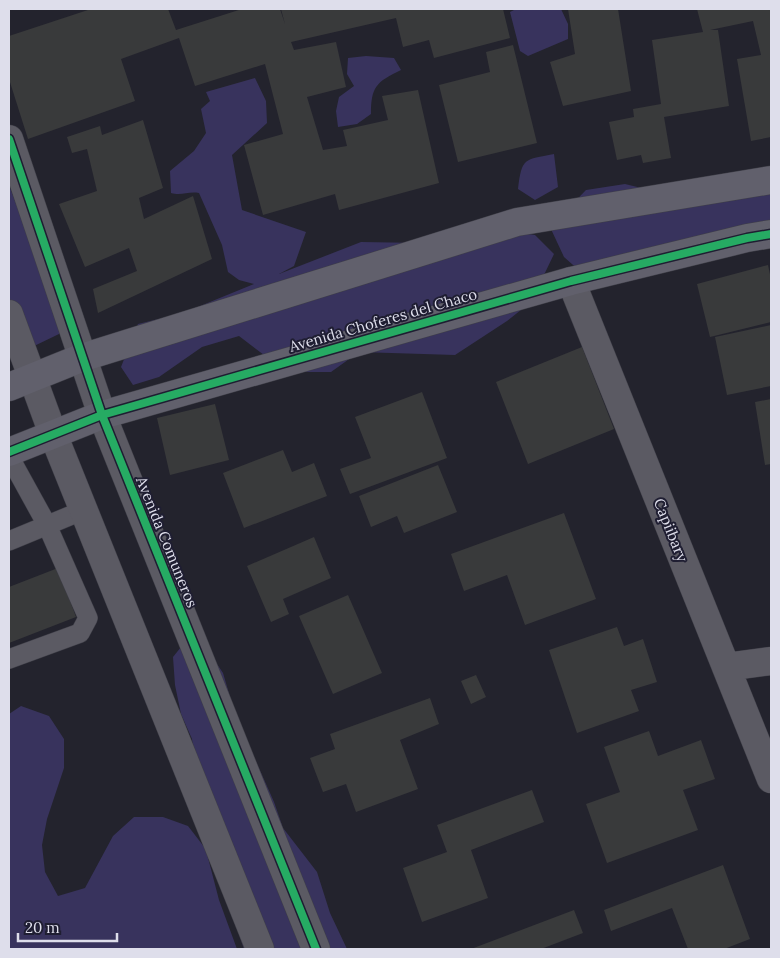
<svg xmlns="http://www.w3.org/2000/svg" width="780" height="958" font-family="Lora,serif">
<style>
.green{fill:#38335d}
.building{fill:#393a3b}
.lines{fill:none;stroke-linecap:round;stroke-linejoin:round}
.lane-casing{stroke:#3f3f48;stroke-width:20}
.street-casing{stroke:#3f3f48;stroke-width:29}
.secondary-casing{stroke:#3f3f48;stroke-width:29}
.lane{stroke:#5b5a63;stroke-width:19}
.street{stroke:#5b5a63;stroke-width:28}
.secondary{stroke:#61606c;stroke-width:28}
.cycleway-casing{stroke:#1f1e32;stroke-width:11}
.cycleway{stroke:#26ab63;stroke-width:8}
.labels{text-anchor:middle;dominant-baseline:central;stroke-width:4;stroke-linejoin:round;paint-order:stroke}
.street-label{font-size:15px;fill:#dedeeb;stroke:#1f1e32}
</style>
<rect width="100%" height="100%" fill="#23232d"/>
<path class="green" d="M516,9h45l7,15v15l-40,17 -8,-5 -10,-39z
M366,56l28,2 7,12c-25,12 -30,17 -30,44l-14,10 -19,3 -2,-16 3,-14 15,-11 -7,-12 1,-16z
M255,78l11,23 1,22 -35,32 10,55 64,22 -12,34 -15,8 82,-32 61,1 56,-17 57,9 19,19 -23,48 -24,19 -52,34 -96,-3 -28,20h-37l-30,-17 -25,-19 -37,11 -43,30 -26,8 -12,-18 17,-43 45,-11 71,-29 -15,-4 -11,-8 -6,-27 -23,-52c-11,-2 -17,3 -28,0l-1,-22 24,-20 12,-18 -5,-24 9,-8 -4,-9z
M554,154l4,33 -23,13 -17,-11c4,-32 6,-29 36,-35z
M771,167v75l-181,38 -26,-23 -14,-30 36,-37 39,-6 49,12z
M9,185l30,80 20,26v43l-29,14 -21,-37z
M181,647l34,14 8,12 12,41 39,88 9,26 34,44 13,41 17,36h-103l-21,-62 -17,-37 13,50 18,49h-228v-235l12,-8 28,10 15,23v29l-17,51 -5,26 3,27 13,24 27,-8 28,-52 21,-19h29l25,9 17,22 -13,-109 -11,-25 -6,-29 -2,-28z"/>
<path class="building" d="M91,9h77l8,21 66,-21h38l5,15 -4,-15h222l7,29 -76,20 -5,-18 -26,7 -7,-29 -105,24 3,8 42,-8 10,45 -39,10 16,53 24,-4 -4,-16 45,-10 -6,-24 36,-6 21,93 -100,27 -4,-16 -72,21 -19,-70 39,-11 -18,-70 -70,22 -16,-48 -58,21 14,42 -107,38 -19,-60v-43z
M568,9h50l13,82 -68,15 -13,-44 25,-8z
M697,9h74v128l-20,4 -14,-82 24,-4 -8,-34 -43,9h8l11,76 -65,11 7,41 -28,5 -2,-8 -24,5 -8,-38 25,-5 -1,-8 28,-5 -9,-64 51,-8z
M513,45l24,98 -79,19 -19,-77 51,-13 -4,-20z
M143,120l20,68 -24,10 5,21 49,-23 19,63 -114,54 -5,-24 44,-18 -8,-23 -44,19 -26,-63 38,-13 -10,-42 -15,4 -5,-16 33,-11 2,9z
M768,265l3,14v43l-61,15 -13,-53z
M771,325v61l-44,9 -12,-58z
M582,347l32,82 -86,35 -32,-82z
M422,392l25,66 -97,36 -10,-25 31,-11 -16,-41z
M771,399v65l-6,1 -10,-63z
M215,404l14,56 -59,15 -13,-57z
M283,450l9,22 22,-9 13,33 -83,32 -21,-55z
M438,465l19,47 -53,21 -7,-17 -26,11 -12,-31z
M564,513l32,86 -71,26 -18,-50 -43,16 -13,-37z
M314,537l17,41 -48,21 6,15 -18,8 -24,-56z
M58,568l18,49 -67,26v-56z
M348,595l34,78 -49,21 -34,-78z
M617,627l7,19 19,-7 14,43 -26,8 8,21 -62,22 -28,-83z
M476,675l10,22 -15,7 -10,-23z
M430,698l9,26 -39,16 18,49 -62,23 -10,-28 -23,8 -13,-34 25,-9 -5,-15z
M649,731l9,25 43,-16 14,39 -32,11 15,40 -91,33 -21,-59 34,-12 -16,-45z
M532,790l12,32 -73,28 17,48 -66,24 -19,-54 44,-16 -10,-27z
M723,865l27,74 -26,10h-36l-16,-41 -61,23 -7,-21z
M574,910l9,23 -42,16h-70z"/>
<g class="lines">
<defs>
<path id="lane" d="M9,456l38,69 41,93 -8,15 -71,26
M9,541l75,-31"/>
<path id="street" d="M9,139l93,276 214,534
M571,281l200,498
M9,314l44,120 207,515
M726,667l45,-6"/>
<path id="secondary" d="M9,387l72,-29 436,-136 254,-42
M9,452l93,-37 469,-134 176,-43 24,-4"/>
</defs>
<use href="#lane" class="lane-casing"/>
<use href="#street" class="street-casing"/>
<use href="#secondary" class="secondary-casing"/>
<use href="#lane" class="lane"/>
<use href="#street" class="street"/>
<use href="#secondary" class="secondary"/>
<defs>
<path id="cycleway" d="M9,139l93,276 214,534
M9,452l93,-37 469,-134 176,-43 24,-4"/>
</defs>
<use href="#cycleway" class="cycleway-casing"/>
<use href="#cycleway" class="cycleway"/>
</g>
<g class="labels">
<g class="street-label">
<text transform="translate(383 320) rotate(-16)">Avenida Choferes del Chaco</text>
<text transform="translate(671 530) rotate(68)">Capiibary</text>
<text transform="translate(167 542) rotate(68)">Avenida Comuneros</text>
</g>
</g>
<rect width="780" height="958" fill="none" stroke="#dedeeb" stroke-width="20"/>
<path d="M18 933v8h99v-8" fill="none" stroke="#dedeeb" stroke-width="2.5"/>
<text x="25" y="933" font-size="15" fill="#dedeeb" stroke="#1f1e32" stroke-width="4" paint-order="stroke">20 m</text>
</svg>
